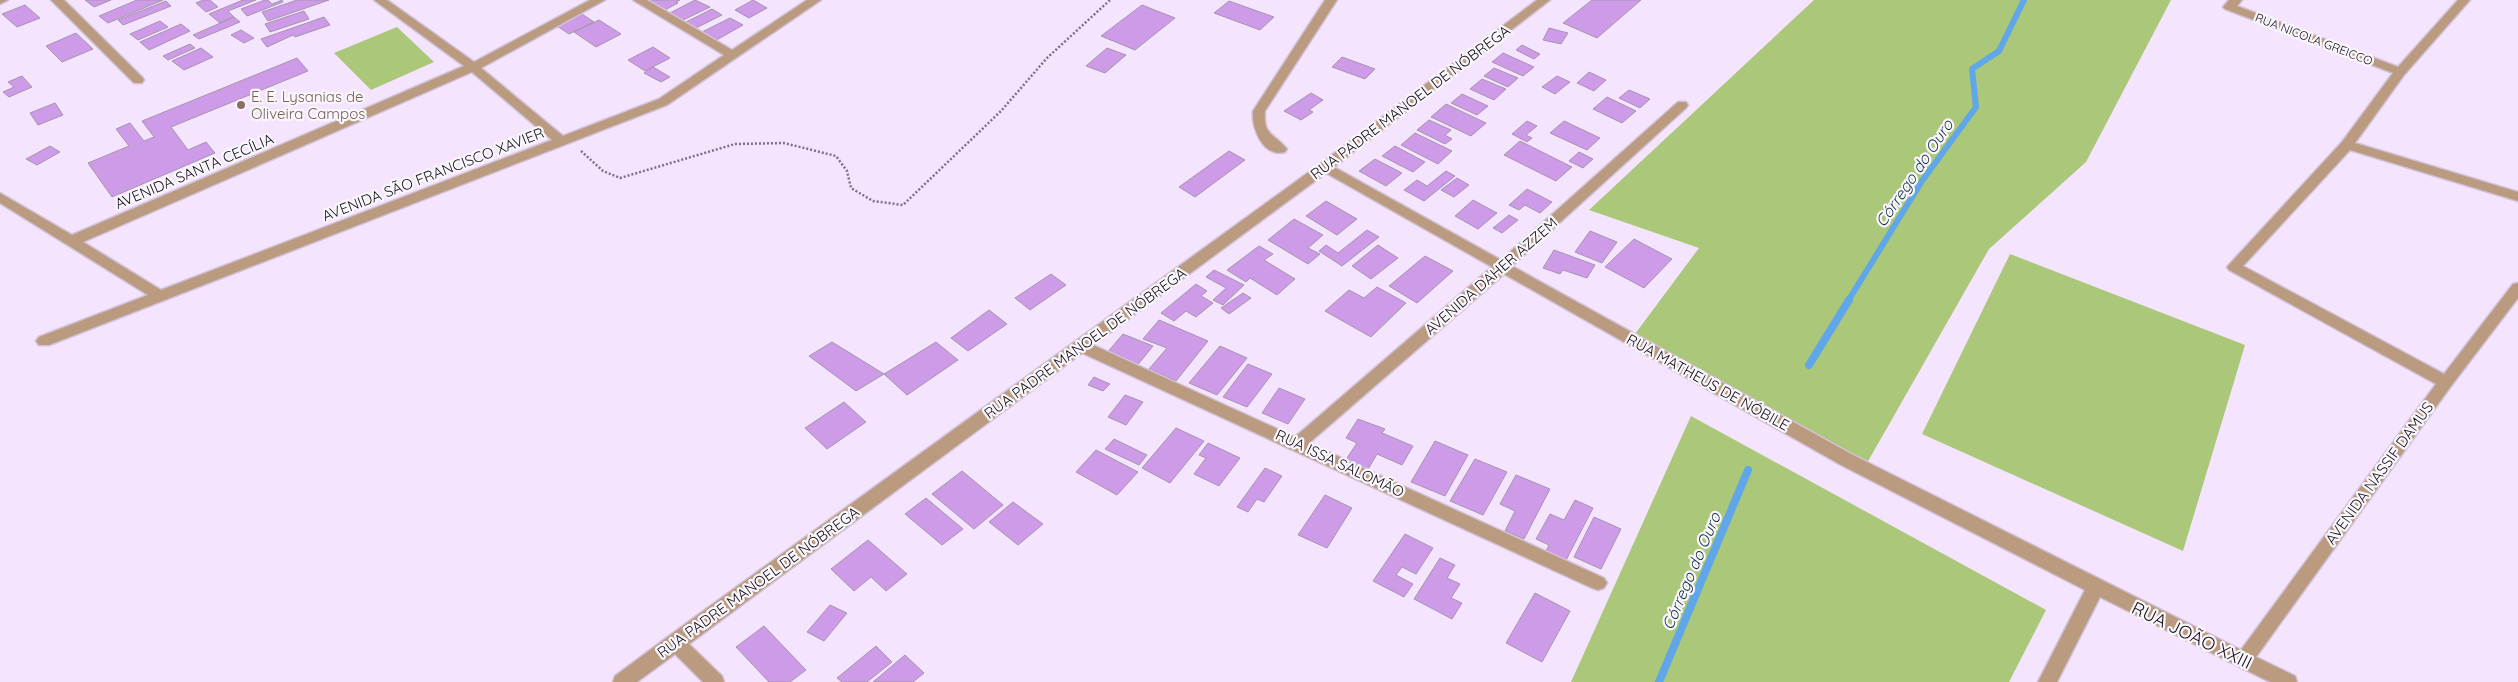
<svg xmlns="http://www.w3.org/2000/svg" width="2518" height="682" font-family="Quicksand,sans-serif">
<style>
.green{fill:#abc779}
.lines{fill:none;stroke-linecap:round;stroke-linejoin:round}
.stream-far1{stroke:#5fa7e8;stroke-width:6}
.stream{stroke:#5fa7e8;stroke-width:8}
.building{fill:#ce9be8;stroke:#a595ad}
.minor-casing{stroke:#d1c2da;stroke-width:3}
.path{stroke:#7c7182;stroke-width:2.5;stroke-dasharray:2 2;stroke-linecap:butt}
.minor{fill:#bb9b80;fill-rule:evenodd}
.education-dot{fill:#8d6e63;stroke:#faf7fc;stroke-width:2}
.labels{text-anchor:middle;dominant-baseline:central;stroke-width:4.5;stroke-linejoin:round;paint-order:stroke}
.far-street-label{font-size:12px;fill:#17111a;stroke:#faf7fc}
.education-label{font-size:15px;fill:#785e54;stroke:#faf7fc;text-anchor:start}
.street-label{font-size:15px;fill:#17111a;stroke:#faf7fc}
.water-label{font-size:16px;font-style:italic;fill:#12314b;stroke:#faf7fc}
.near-street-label{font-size:18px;fill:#17111a;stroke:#faf7fc}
</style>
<rect width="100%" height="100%" fill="#f5e4fe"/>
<path class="green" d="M1814,0h357l-85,162 -97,87 -122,214 -232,-129 64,-86 -110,-38z
M397,27l37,35 -63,28 -37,-37z
M2010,254l235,91 -62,206 -261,-117z
M1691,416l355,194 -37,72h-438z"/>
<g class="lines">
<path class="stream-far1" d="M1848,301l74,-120 54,-74 -4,-38 27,-18 25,-51"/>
<path class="stream" d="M1809,365l40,-65
M1659,682l89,-212"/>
</g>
<path class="building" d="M85,0h26l-17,7z
M137,0h26l-55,23 -9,-7z
M203,0h7l8,7 -12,5 -10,-9z
M243,0h13l-28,11 6,6 -14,6 -11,-9z
M265,0h3l4,4 10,-4 1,2 -36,14 -6,-7z
M297,0h32l-61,21 -6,-9z
M648,0h32l-4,2 2,1 -13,7z
M695,0l15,7 -29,14 -13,-7z
M753,0l14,8 -18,10 -14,-8z
M1592,0h49l-44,38 -34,-15z
M166,1l5,5 -48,19 -5,-5z
M1229,1l45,16 -14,13 -46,-17z
M25,5l15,13 -23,9 -15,-13z
M1142,5l33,13 -40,32 -34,-14z
M712,9l10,6 -28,14 -10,-6z
M304,11l5,8 -39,13 -5,-8z
M582,14l12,8 -25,12 -12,-8z
M234,17l6,5 -41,17 -6,-4z
M324,17l6,8 -35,12 -2,-2 -26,12 -6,-8z
M730,18l13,7 -30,17 -13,-9z
M599,20l22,14 -25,13 -22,-15z
M160,21l8,6 -30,13 -8,-6z
M181,24l9,7 -41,19 -9,-8z
M1549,28l19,5 -7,11 -18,-4z
M241,30l13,8 -10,5 -13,-8z
M76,33l17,16 -31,13 -16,-16z
M190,44l5,4 -27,12 -5,-4z
M1522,45l18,9 -6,5 -18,-9z
M653,47l17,11 -25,13 -17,-11z
M201,48l12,9 -29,13 -12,-9z
M1107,48l19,7 -21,18 -19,-7z
M1503,53l31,14 -11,9 -31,-14z
M1342,57l33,12 -10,10 -33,-12z
M297,58l11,13 -137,56 17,23 18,-8 9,11 -103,44 -24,-34 41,-17 -13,-17 14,-6 14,18 10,-4 -12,-16z
M653,67l17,10 -9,5 -17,-9z
M1494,68l24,10 -10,9 -24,-11z
M1589,72l17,8 -12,11 -17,-8z
M22,76l10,11 -23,10 -6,-5 11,-5 -6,-5z
M1557,76l13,6 -15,12 -13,-7z
M1482,79l24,10 -12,11 -24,-11z
M1629,90l21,9 -10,9 -21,-10z
M1311,93l12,7 -14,10 4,2 -12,8 -17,-9z
M1462,94l26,12 -11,9 -26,-12z
M1607,97l29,14 -14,12 -29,-14z
M55,103l8,12 -25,10 -8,-12z
M1446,104l40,19 -15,13 -40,-19z
M1429,120l22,10 -6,5 7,4 -7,5 -28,-14z
M1527,121l10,5 -11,9 6,3 -5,4 -15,-8z
M1564,121l36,17 -13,12 -37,-17z
M1415,133l37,18 -14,13 -37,-19z
M1520,141l52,26 -16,14 -52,-26z
M50,146l10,6 -23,13 -11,-6z
M1395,146l30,16 -12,10 -31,-16z
M1229,151l16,9 -50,37 -16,-10z
M1579,152l14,7 -10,9 -14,-7z
M1375,159l27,14 -16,13 -27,-15z
M1446,171l9,5 -31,25 -20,-11 13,-10 10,6z
M1457,178l12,7 -15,12 -13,-7z
M1527,189l25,13 -12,11 -15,-8 -6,5 -10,-5z
M1473,200l24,13 -19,16 -23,-13z
M1326,201l31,18 -20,16 -31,-19z
M1509,215l9,5 -16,13 -9,-5z
M1294,219l29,16 -15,13 12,6 -12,10 -40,-24z
M1367,230l12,7 -37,29 -23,-15 7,-6 12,8z
M1590,231l27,11 -15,21 -27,-11z
M1634,239l38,20 -28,29 -39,-21z
M1378,245l20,13 -27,21 -19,-13z
M1259,246l14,8 -9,6 31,19 -18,16 -27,-17 -4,4 -19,-12z
M1554,250l41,15 -8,13 -24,-8 -3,4 -17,-6z
M1425,256l28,15 -36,32 -28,-17z
M1214,270l30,15 -21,20 -10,-5 13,-12 -20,-11z
M1051,274l15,11 -36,25 -15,-12z
M1196,284l11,7 -6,5 12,7 -17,14 -10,-6 -12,10 -13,-8z
M1377,287l29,16 -35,34 -46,-26 24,-21 15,8z
M1243,293l8,5 -22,16 -8,-6z
M989,310l18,14 -39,27 -17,-13z
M1159,320l49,21 -32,40 -27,-12 18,-21 -24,-9z
M1123,334l30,12 -17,21 -30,-13z
M832,342l52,32 -28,17 -47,-35z
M936,342l22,18 -51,35 -23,-21z
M1220,346l27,12 -30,37 -28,-12z
M1248,364l24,10 -25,33 -24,-10z
M1094,377l16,7 -7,7 -15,-6z
M1279,388l26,11 -17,25 -26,-11z
M1125,395l18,7 -17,23 -18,-8z
M844,402l22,20 -39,27 -22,-21z
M1358,419l27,10 -3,4 31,13 -11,19 -25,-11 -10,17 -22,-10 12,-18 -11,-5z
M1176,428l28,13 -34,42 -28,-15z
M1114,439l33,16 -8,10 -34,-16z
M1435,441l33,14 -23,41 -34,-14z
M1208,443l32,15 -21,28 -25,-12 12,-16 -7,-3z
M1096,450l42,22 -21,23 -41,-23z
M1475,459l32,13 -24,43 -33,-14z
M1265,468l17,8 -18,26 -7,-3 -9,13 -11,-5z
M962,471l41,34 -29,24 -42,-35z
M1516,475l34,14 -26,50 -19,-8 10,-20 -15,-7z
M1325,495l27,13 -25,40 -29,-13z
M926,498l37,31 -21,16 -37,-31z
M1575,500l18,8 -30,58 -20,-9 6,-12 -13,-6 14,-25 14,6z
M1013,502l30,22 -25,21 -29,-23z
M1594,517l27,12 -20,40 -27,-12z
M1405,534l28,14 -17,26 -14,-7 -6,8 17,9 -9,13 -31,-16z
M868,540l39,34 -21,17 -15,-14 -17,14 -23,-22z
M1440,558l15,7 -8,13 13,6 -9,14 11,5 -10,16 -38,-20z
M1535,593l35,18 -28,51 -36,-19z
M830,605l17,8 -23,28 -17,-9z
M764,626l42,44 -16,12h-21l-33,-35z
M876,646l16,16 -25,20h-25l-5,-4z
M905,655l19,18 -11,9h-40z"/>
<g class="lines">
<defs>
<path id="minor" d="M0,0h8l-8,4z
M51,0h13l78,77 2,3 -2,3h-8z
M374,0h13l87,62 116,-62h15l-124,68 82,68 96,-37 65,-44 -91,-55h14l85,50 75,-50h14l-154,105 -618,240h-10l-3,-4 3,-4 109,-42 -148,-92v-10l72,42 392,-169zM472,72l80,68 -391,150 -78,-48z
M1325,0h12l-72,111c-2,25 9,22 22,38l-2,3c-22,6 -34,-25 -32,-41z
M1537,0h13l-216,167 167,93 177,-158h8l2,3 -2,3 -174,158 341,189 388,195 195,-266 -207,-114 -2,-3 115,-125 51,-69 -168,-64 -2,-2 6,-7h13l-5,6 161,61 60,-67h12l-66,75 -49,68 163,49v9l-168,-51 -107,116 201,108 69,-90 5,-1v15l-67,88 -195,271 39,19 2,6h-27l-170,-85 -43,85h-19l47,-92 -244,-125 -337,-191 -195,169 295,135 3,5 -3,5 -6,2 -6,-2 -510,-235 -393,291 33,32 2,6h-21l-28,-28 -38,28h-24l2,-6 54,-40 651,-472zM1326,173l166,94 -197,170 -202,-92z"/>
</defs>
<use href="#minor" class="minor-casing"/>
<path class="path" d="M581,151l22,20 17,7 115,-34 49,-1 52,13 11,15 4,17 22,13 30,4 98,-94 46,-53 63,-58"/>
<use href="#minor" class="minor"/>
</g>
<circle class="education-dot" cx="241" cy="105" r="5"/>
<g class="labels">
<g class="far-street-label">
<text transform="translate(2314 39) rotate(21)">RUA NICOLA GREICCO</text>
</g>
<g class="education-label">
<text x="251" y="96">E. E. Lysanias de<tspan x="251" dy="17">Oliveira Campos</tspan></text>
</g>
<g class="street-label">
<text transform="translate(1410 102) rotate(-37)">RUA PADRE MANOEL DE NÓBREGA</text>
<text transform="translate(194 171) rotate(-23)">AVENIDA SANTA CECÍLIA</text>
<text transform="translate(433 174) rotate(-21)">AVENIDA SÃO FRANCISCO XAVIER</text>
<text transform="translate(1491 276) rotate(-41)">AVENIDA DAHER AZZEM</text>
<text transform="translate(1085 343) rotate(-36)">RUA PADRE MANOEL DE NÓBREGA</text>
<text transform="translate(1708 382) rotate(29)">RUA MATHEUS DE NÓBILE</text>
<text transform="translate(1340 463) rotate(25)">RUA ISSA SALOMÃO</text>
<text transform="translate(2379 473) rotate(-54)">AVENIDA NASSIF DAMUS</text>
<text transform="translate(758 582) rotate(-36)">RUA PADRE MANOEL DE NÓBREGA</text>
</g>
<g class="water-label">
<text transform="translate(1914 173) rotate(-56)">Córrego do Ouro</text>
<text transform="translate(1691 571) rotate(-67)">Córrego do Ouro</text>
</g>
<g class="near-street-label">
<text transform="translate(2192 635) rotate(26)">RUA JOÃO XXIII</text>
</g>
</g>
</svg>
